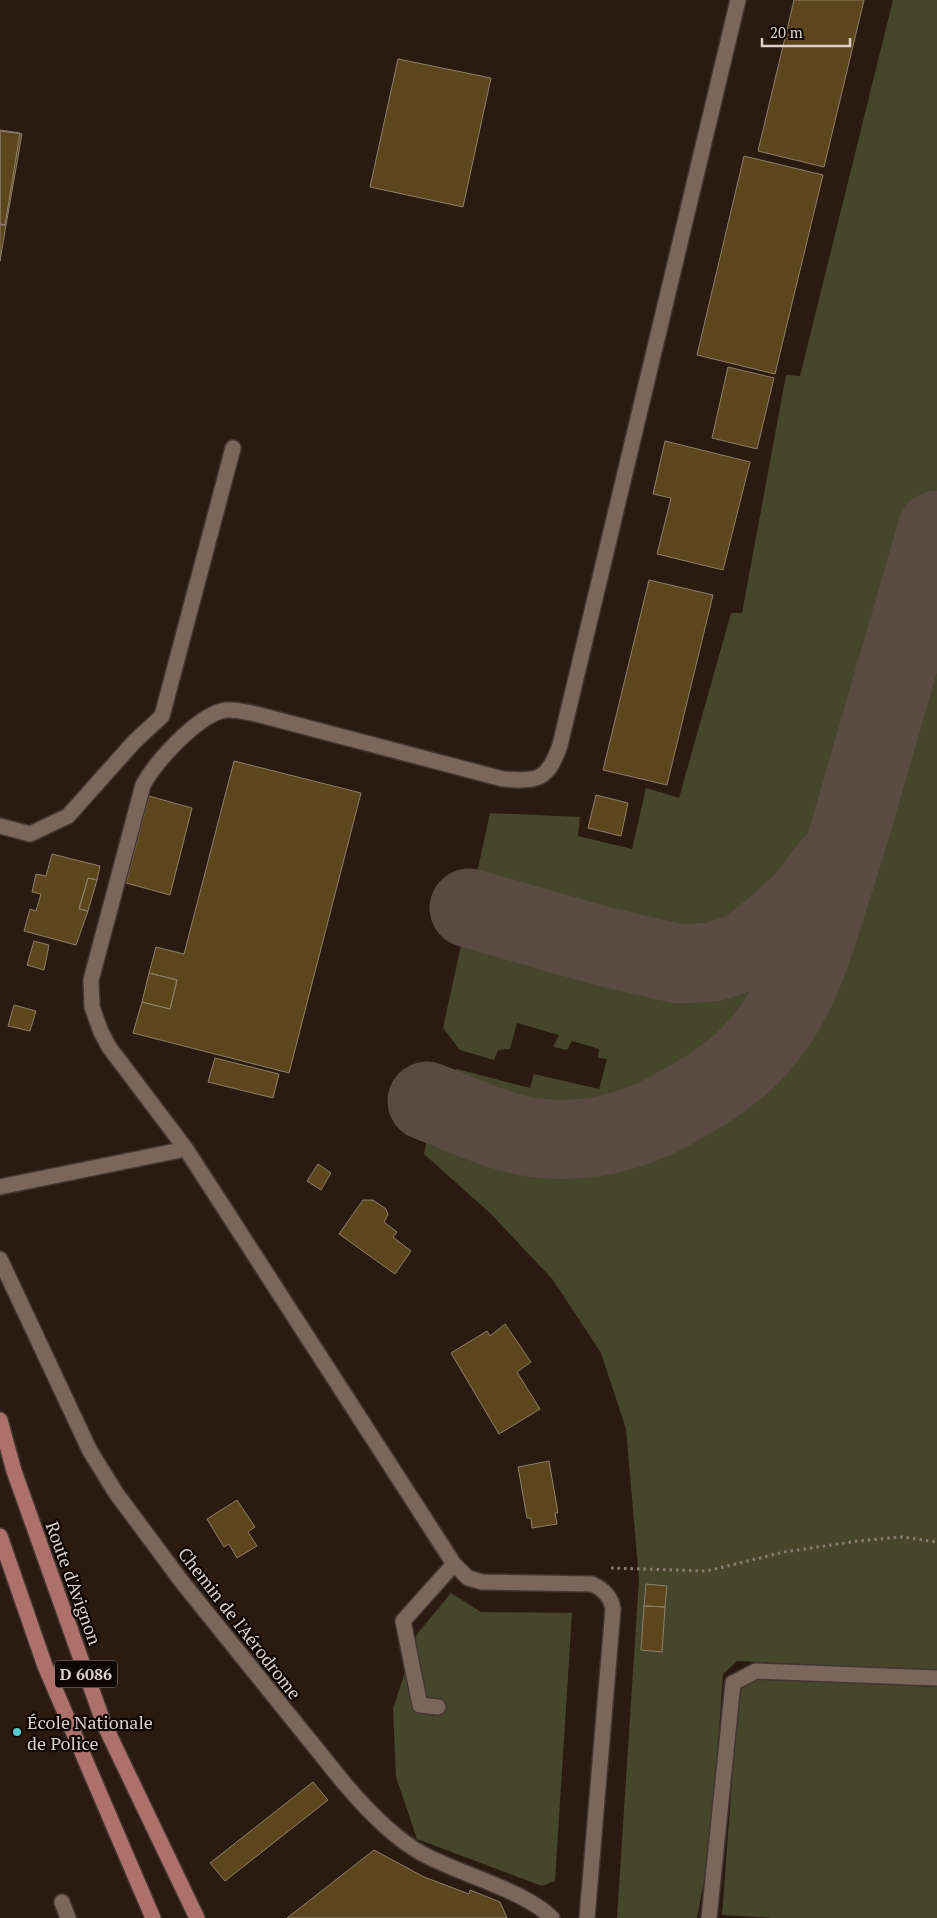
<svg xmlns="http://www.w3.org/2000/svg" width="937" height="1918" font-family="'PT Serif',serif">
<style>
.green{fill:#45462c}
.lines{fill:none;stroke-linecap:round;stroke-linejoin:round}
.taxiway{stroke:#5a4b42;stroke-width:79}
.building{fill:#5d461d;stroke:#8b7f6b}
.minor-casing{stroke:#433631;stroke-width:18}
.major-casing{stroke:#433631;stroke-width:18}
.path{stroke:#8a7c74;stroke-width:3;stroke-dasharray:2.5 4;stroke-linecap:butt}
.minor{stroke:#7b665a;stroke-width:15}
.major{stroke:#ad706a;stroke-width:15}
.poi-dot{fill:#52cdcd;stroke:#0e0704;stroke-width:2}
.labels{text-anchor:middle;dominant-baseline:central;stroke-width:4.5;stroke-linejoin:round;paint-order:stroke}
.shield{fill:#0e0704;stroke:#9e948f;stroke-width:1}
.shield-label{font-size:16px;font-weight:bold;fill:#dcd0ca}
.street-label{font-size:18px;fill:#dcd0ca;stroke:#0e0704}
.poi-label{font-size:18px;fill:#dcd0ca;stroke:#0e0704;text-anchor:start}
</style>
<rect width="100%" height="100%" fill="#2b1a10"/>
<path class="green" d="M893,0h44v1671l-200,-10 -14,13 -12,170 -14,74h-80l22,-339 -13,-150 -25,-76 -48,-73 -62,-66 -67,-60 15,-76 18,-9 73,19 4,-14 65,15 8,-30 -9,-1 1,-9 -27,-8 -5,9 -14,-3 6,-12 -42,-12 -7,26 -12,1 -4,10 -34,-10 -17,-22 47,-215 90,4 -2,19 54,13 14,-61 33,10 52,-185h11l44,-238 14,1z
M451,1593l30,19 91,1 -17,268 -13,5 -125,-47 -21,-62 -3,-68 24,-75z
M759,1678l178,9v231h-164l-51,-3 17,-227z"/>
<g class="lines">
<path class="taxiway" d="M469,908l133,38 77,18 34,-2 31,-10 33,-26 30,-28 24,-32
M427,1101c39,15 80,36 122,38 49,3 94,-11 135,-36 27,-15 53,-32 73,-55 38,-41 55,-95 71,-148 13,-39 25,-79 36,-118 24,-84 49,-168 73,-252"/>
</g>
<path class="building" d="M794,0h70l-40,167 -66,-16z
M398,59l93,19 -28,129 -93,-20z
M0,130l20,3 -15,92h-5z
M0,131l22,3 -16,91 -6,-1z
M744,156l79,19 -48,199 -78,-19z
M0,224l6,1 -6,36z
M728,367l46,11 -17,71 -45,-11z
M665,441l85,21 -27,108 -66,-16 14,-56 -18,-4z
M649,580l64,15 -46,190 -64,-15z
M234,761l127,32 -72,280 -156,-40 9,-31 28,7 7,-29 -28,-7 7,-26 28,7z
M596,795l32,8 -7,33 -33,-8z
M149,796l43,12 -22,87 -44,-12z
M52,854l48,12 -3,14 -9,-2 -9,31 9,2 -12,34 -52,-14 6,-22 6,2 5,-17 -9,-2 4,-18 10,2z
M88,878l9,2 -9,31 -9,-2z
M34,941l15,4 -5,25 -17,-5z
M149,973l28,7 -7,29 -28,-7z
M14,1005l22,6 -6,20 -22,-5z
M215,1058l64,16 -6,24 -65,-16z
M318,1164l13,9 -10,17 -14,-9z
M363,1200h10l13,9 2,6 -4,7 13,10 -4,5 18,14 -16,23 -56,-40z
M505,1324l26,38 -14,10 23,37 -41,25 -48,-81 36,-22 3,5z
M549,1461l9,52h-3l2,11 -25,4 -1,-10h-4l-9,-51z
M237,1500l18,27 -7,5 9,14 -20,12 -8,-14 -5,3 -17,-28z
M646,1584l21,2 -2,21 -21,-1z
M644,1606l21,1 -3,45 -21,-2z
M313,1782l15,18 -103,81 -15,-18z
M374,1850l50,27 45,17 1,-4 30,12 7,16h-220z"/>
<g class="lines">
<defs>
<path id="minor" d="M0,826l30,8 38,-18 66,-74 28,-26 71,-268
M0,1187l186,-38
M0,1259l90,192 26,42 66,89 162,201c22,26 49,55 79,71 36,20 101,36 129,64
M438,1707l-18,-2 -17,-84 51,-57
M62,1902l6,16
M587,1918l26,-309c-2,-13 -10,-20 -21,-25l-110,-2 -14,-4 -14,-14 -268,-415 -77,-102 -8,-15 -9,-25 -1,-27 52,-195c13,-24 52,-66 78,-74 11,-3 23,1 35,3l247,65c35,3 45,1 57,-34l178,-745
M709,1918l24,-235 23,-12 181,7"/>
<path id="major" d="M0,1420l14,51 90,253 93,194
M0,1536l45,130 108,252"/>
</defs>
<use href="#minor" class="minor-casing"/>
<use href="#major" class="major-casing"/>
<path class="path" d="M611,1568l96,3 77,-19 74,-11 44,-4 35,5"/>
<use href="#minor" class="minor"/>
<use href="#major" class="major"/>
</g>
<circle class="poi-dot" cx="17" cy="1732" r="5"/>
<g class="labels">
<rect class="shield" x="55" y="1660.5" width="62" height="27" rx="4"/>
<g class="shield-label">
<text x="86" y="1674">D 6086</text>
</g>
<g class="street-label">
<text transform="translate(74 1583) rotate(70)">Route d'Avignon</text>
<text transform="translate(240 1623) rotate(52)">Chemin de l'Aérodrome</text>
</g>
<g class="poi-label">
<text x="27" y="1722">École Nationale<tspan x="27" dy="21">de Police</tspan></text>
</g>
</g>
<path d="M762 38v8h88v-8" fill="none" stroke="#dcd0ca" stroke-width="2.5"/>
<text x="770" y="38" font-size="15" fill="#dcd0ca" stroke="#0e0704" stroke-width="4" paint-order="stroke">20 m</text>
</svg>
